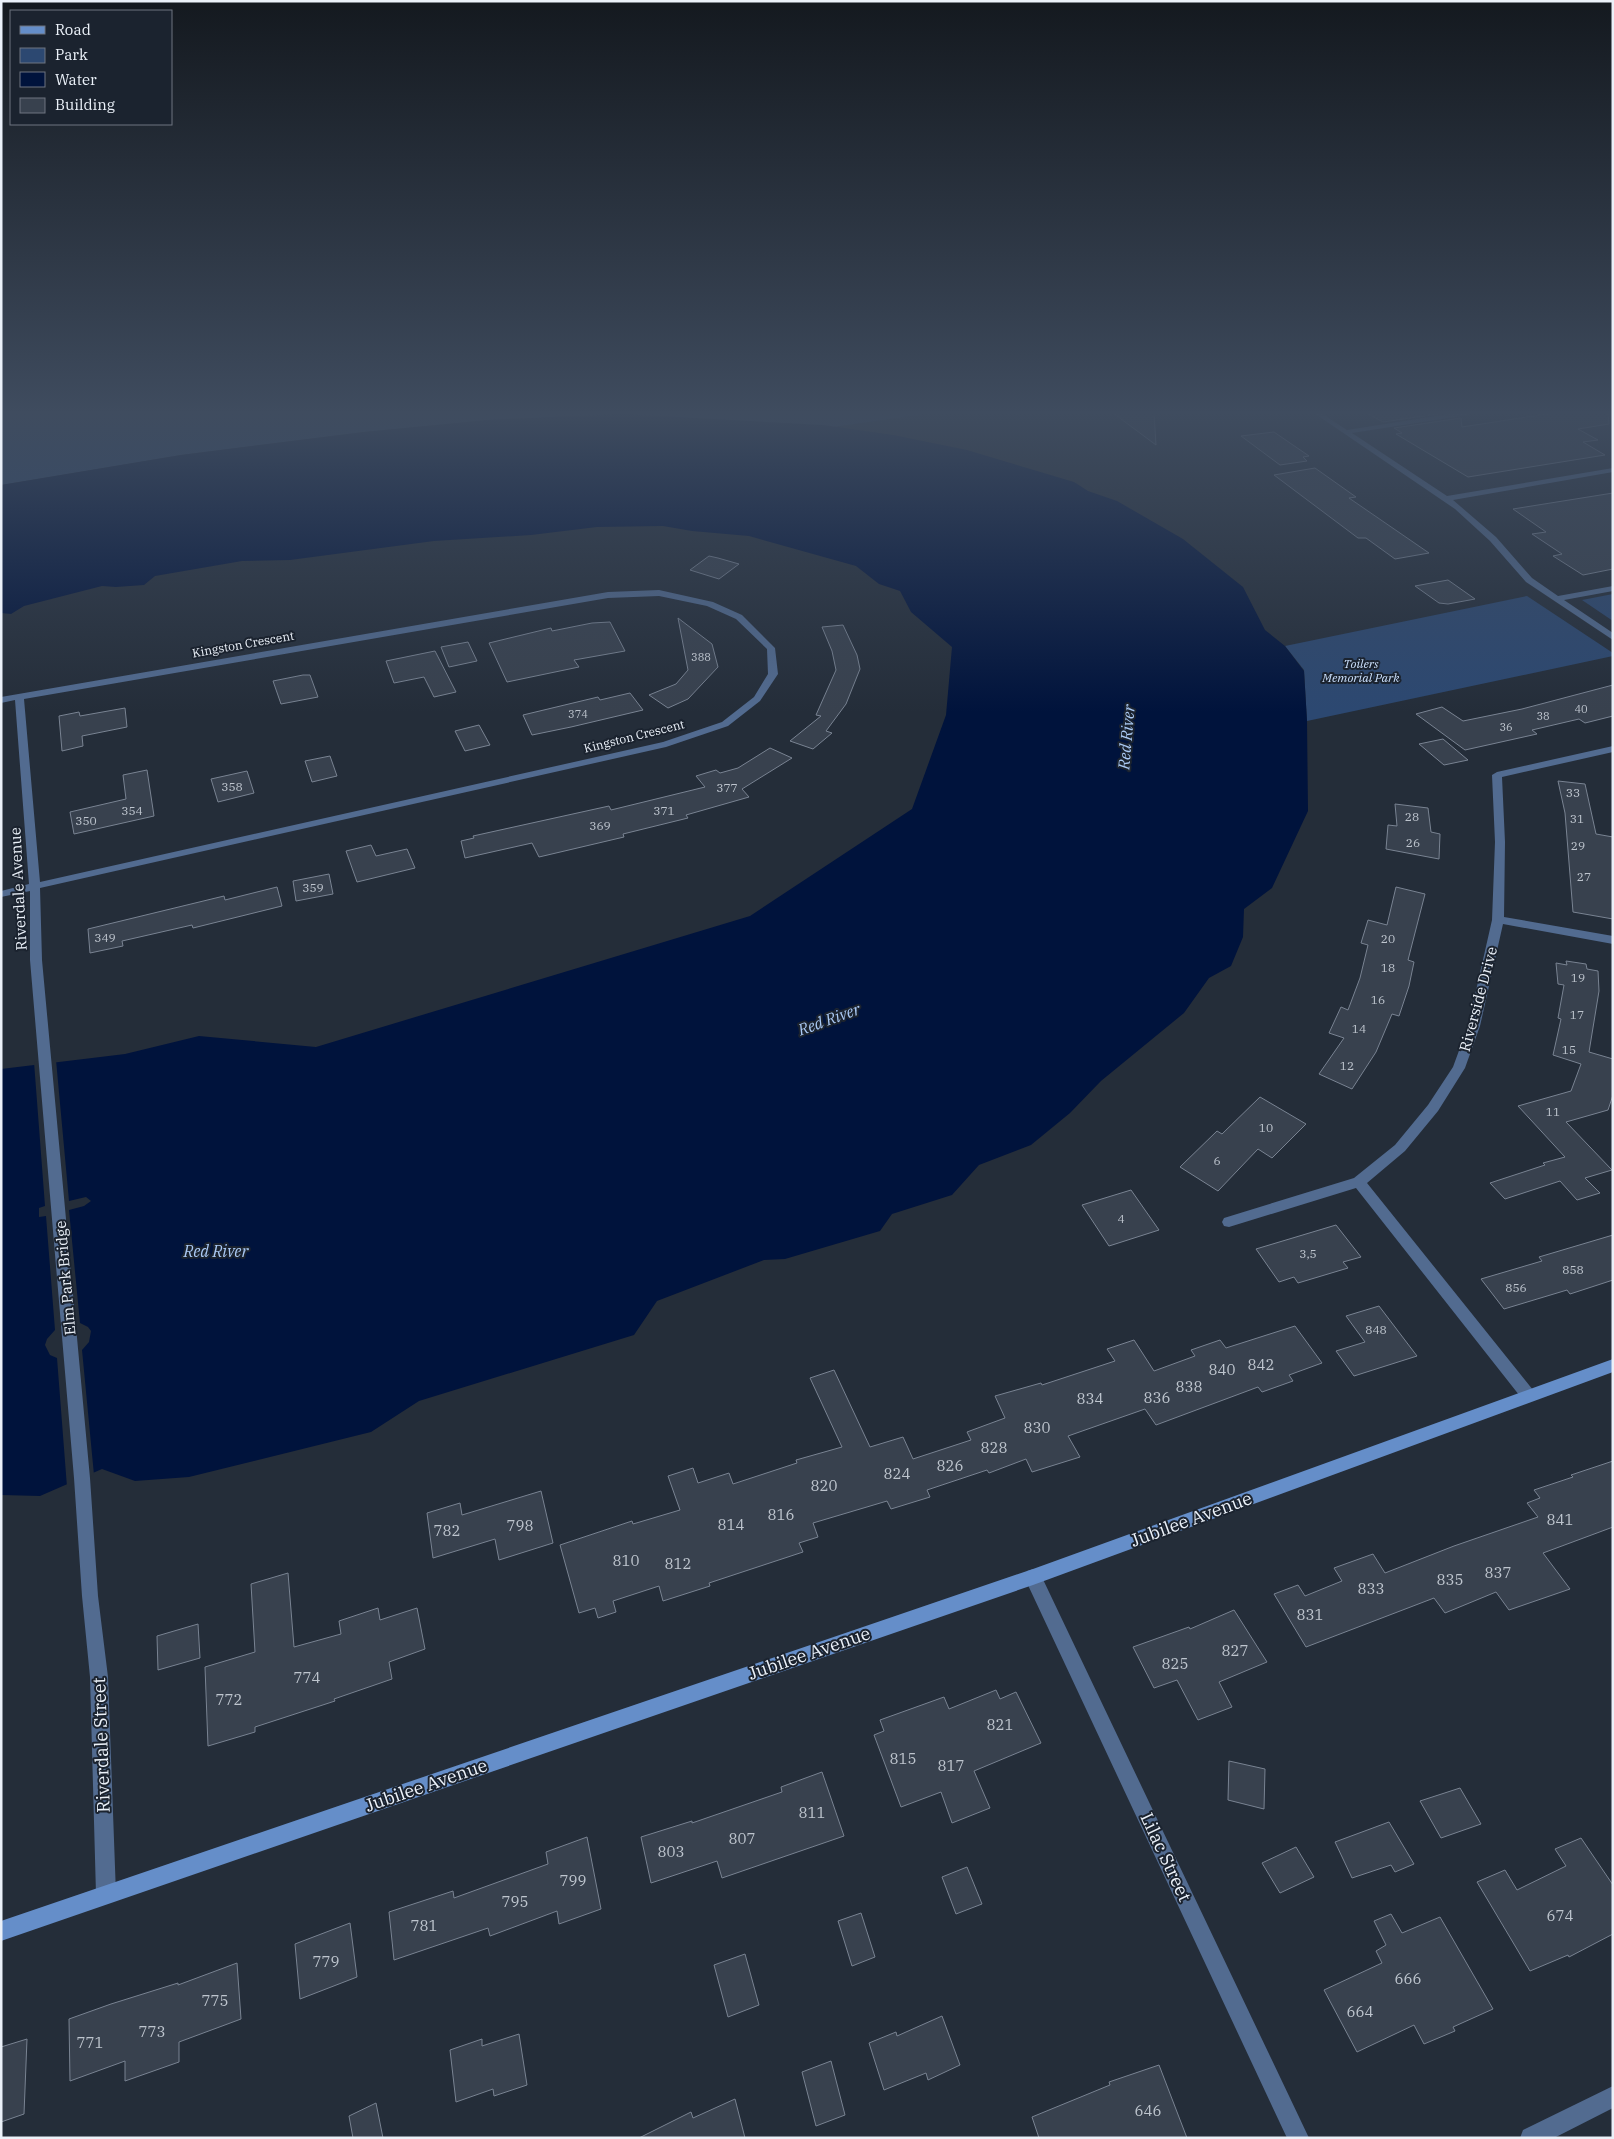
<svg xmlns="http://www.w3.org/2000/svg" width="1614" height="2139" font-family="'IBM Plex Serif',serif">
<style>
.green{fill:#2c4871}
.water{fill:#00133c}
.pier{fill:#242d39}
.building{fill:#38414e;stroke:#798392}
.lines{fill:none;stroke-linecap:round;stroke-linejoin:round}
.street{fill:#526b90;fill-rule:evenodd}
.secondary{fill:#658ec9;fill-rule:evenodd}
.labels{text-anchor:middle;dominant-baseline:central;stroke-width:4;stroke-linejoin:round;paint-order:stroke}
.far-number-label{font-size:11px;fill:#bec5ce}
.far-street-label{font-size:12px;fill:#ebf1f9;stroke:#1b232f}
.far-park-label{font-size:12px;font-style:italic;fill:#cbe0fd;stroke:#1b232f}
.number-label{font-size:12px;fill:#bec5ce}
.street-label{font-size:15px;fill:#ebf1f9;stroke:#1b232f}
.near-number-label{font-size:15px;fill:#bec5ce}
.water-label{font-size:16px;font-style:italic;fill:#aac9f4;stroke:#1b232f}
.near-street-label{font-size:18px;fill:#ebf1f9;stroke:#1b232f}
</style>
<rect width="100%" height="100%" fill="#242d39"/>
<path class="green" d="M1,413h930l-98,14 -211,-13 -134,6 -124,12 -183,23 -180,30z
M1613,594v27l-31,-21z
M1527,596l86,57v3l-306,65 -3,-51 -19,-24z"/>
<path class="water" d="M622,414l201,11 70,10 74,15 107,32 14,9 29,10 66,38 60,48 22,43 20,16 19,25 3,50 1,90 -36,77 -28,21 -1,28 -12,29 -22,12 -25,35 -83,68 -31,32 -39,32 -52,20 -27,30 -60,19 -12,17 -95,28 -21,1 -107,41 -23,34 -215,66 -48,31 -182,45 -54,4 -33,-12 -62,27 -39,-1v-426l124,-15 74,-18 117,11 434,-131 162,-107 34,-94 6,-68 -41,-35 -11,-21 -21,-7 -23,-18 -107,-30 -57,-5 -29,-5 -66,1 -66,8 -97,6 -144,19 -48,1 -87,15 -11,9 -28,2 -14,-1 -78,20 -13,8 -10,-1v-128l180,-30 183,-23 124,-12z"/>
<path class="pier" d="M56,1060l13,141 17,-4 5,4 -7,5 -15,4 11,113 8,4 3,4 -2,11 -7,8 12,125 -27,12 -10,-129 -7,-3 -5,-10 2,-6 8,-9 -9,-114 -7,1v-9l6,-2 -11,-144z"/>
<path class="building" d="M1113,413h41l2,32z
M1367,413h77l-61,9z
M1553,413h55l1,11 -31,5 20,11 -15,2 22,13 -137,22 -72,-43 6,-1 -8,-5 67,-10 1,9z
M1274,432l35,24 -6,1 4,4 -27,4 -39,-29z
M1315,468l41,29 -7,1 80,55 -34,6 -29,-21h-8l-84,-63z
M1613,493v76l-30,6 -30,-19 9,-2 -30,-20 14,-2 -33,-23z
M709,556l9,2 21,6 -20,15 -29,-9z
M1448,580l27,19 -27,5 -9,-1 -24,-17z
M678,618l34,26 6,23 -30,32 -20,9 -19,-13 27,-11 12,-14z
M610,622l15,29 -51,9 5,7 -72,15 -18,-39 62,-15 1,3 40,-8z
M843,625l14,30 3,14 -14,35 -20,27 6,2 -19,16 -23,-8 31,-25 -5,-1 20,-45 -4,-19 -10,-24z
M468,642l9,19 -28,6 -8,-20z
M435,651l21,41 -22,5 -10,-20 -30,6 -8,-22z
M303,675h7l8,22 -37,7 -8,-23z
M1613,685v31l-28,7 -6,-4 -47,11 5,4 -72,16 -49,-36 26,-7 21,14 59,-12z
M630,693l13,17 -72,17 -39,8 -9,-20 75,-18 2,3z
M125,708l2,19 -45,9 1,10 -21,5 -3,-35 20,-4 1,4z
M479,725l11,20 -25,6 -10,-20z
M1443,739l25,21 -24,5 -25,-21z
M770,748l22,10 -50,31 7,8 -63,18 2,3 -65,16 1,3 -85,20 -7,-14 -67,15 -4,-17 13,-3 -1,-2 136,-30 2,4 94,-23 -9,-11 20,-6 4,3 18,-5z
M330,756l7,20 -25,6 -7,-21z
M147,770l7,46 -80,18 -4,-22 56,-13 -3,-24z
M247,771l7,22 -36,9 -7,-23z
M1558,781l27,3 11,50 17,3v82l-40,-7 -8,-99z
M1395,804l33,4 3,24 9,2 -1,25 -53,-10 2,-24 9,1z
M371,845l5,11 31,-7 8,19 -58,14 -11,-31z
M329,874l4,20 -37,7 -3,-20z
M277,887l5,19 -89,22 -1,-3 -70,16 1,5 -33,7 -2,-24 136,-33 1,4z
M1396,887l29,7 -17,66 6,2 -5,24 -10,30 -7,-2 -16,38 -24,37 -33,-15 25,-36 -15,-5 12,-26 7,3 12,-32 8,-33 -7,-2 7,-23 19,5z
M1566,961l20,3 1,5 11,2 1,20 -10,61 24,7v36l-5,15 -42,12 46,48 -27,8 15,15 -23,7 -17,-19 -55,18 -15,-16 55,-18 -2,-2 22,-6 -47,-51 53,-15 10,-27 -28,-9 8,-36 -3,-1 6,-33 -6,-1 -2,-21 11,2z
M1260,1097l46,27 -34,34 -14,-9 -40,42 -38,-24 37,-36 5,3z
M1131,1190l28,40 -50,16 -27,-41z
M1336,1225l25,32 -18,5 5,6 -50,15 -4,-6 -15,5 -23,-33z
M1613,1235v45l-43,14 -3,-4 -63,19 -23,-30 61,-18 -3,-4z
M1379,1306l38,50 -63,20 -18,-25 29,-9 -19,-26z
M1295,1326l27,37 -33,12 4,6 -31,11 -4,-5 -102,38 -11,-16 -77,27 12,21 -48,15 -6,-13 -37,14 -2,-3 -60,20 3,7 -39,12 -4,-8 -74,22 5,14 -19,6 4,9 -94,31 1,3 -47,15 -4,-15 -46,15 3,11 -18,6 -3,-10 -16,5 -19,-68 72,-24 1,3 47,-14 -12,-34 25,-8 5,15 31,-10 4,11 64,-21 -1,-3 46,-13 -32,-69 24,-8 36,77 33,-10 10,22 58,-19 -4,-8 38,-14 -10,-22 46,-13 1,2 73,-24 -8,-12 27,-9 20,31 41,-15 -4,-6 29,-10 6,8z
M1613,1461v66l-70,26 27,36 -61,21 -13,-18 -51,21 -11,-15 -128,49 -32,-53 24,-9 7,11 37,-15 -8,-13 39,-14 12,19 69,-27 84,-29 -11,-14 13,-5 -6,-8 39,-13 -2,-2z
M541,1491l12,52 -54,17 -4,-21 -62,19 -6,-45 33,-10 2,12z
M288,1573l6,74 47,-13 -2,-13 39,-13 2,12 37,-12 8,41 -36,13 3,17 -58,20 1,2 -80,26v5l-47,14 -3,-79 50,-15 -4,-68z
M1234,1610l33,52 -48,20 13,25 -34,13 -21,-40 -23,8 -21,-41 56,-20 1,2z
M198,1624l2,34 -42,12 -1,-34z
M996,1690l4,9 16,-7 25,51 -67,28 16,37 -38,15 -11,-31 -40,15 -27,-72 10,-4 -4,-11 64,-23 5,12z
M1229,1761l36,8 -1,40 -36,-9z
M822,1772l22,64 -122,42 -5,-17 -66,22 -10,-46 51,-16v2l90,-31 -1,-5z
M1460,1788l21,36 -40,14 -21,-37z
M1389,1822l25,42 -19,8 -4,-7 -39,13 -17,-36z
M587,1837l14,72 -42,15 -2,-13 -67,25 -2,-8 -94,32 -5,-48 64,-21 1,7 94,-34 -2,-12z
M1581,1838l32,47v49l-44,23 -1,-2 -38,16 -53,-89 28,-12 12,20 49,-24 -11,-17z
M1296,1847l18,30 -34,16 -18,-30z
M967,1867l15,37 -26,10 -14,-37z
M861,1913l14,44 -23,9 -14,-45z
M1391,1914l11,19 38,-16 53,92 -40,18 2,4 -31,13 -10,-19 -57,27 -33,-62 58,-27 -6,-12 10,-6 -12,-24z
M350,1923l7,54 -57,22 -5,-55z
M745,1954l14,51 -31,12 -14,-52z
M237,1963l4,56 -62,23v20l-54,19v-20l-55,20 -1,-62 42,-15 67,-21v2z
M942,2016l18,49 -32,15 -2,-7 -42,17 -15,-47 27,-11 1,4z
M519,2034l8,51 -33,11 -1,-7 -37,13 -6,-52 32,-11v7z
M27,2039l-3,75 -23,8v-75z
M831,2061l14,54 -29,11 -14,-54z
M1159,2065l28,73h-148l-7,-21 78,-32 -1,-3z
M735,2099l10,39h-106l52,-26 2,6z
M376,2103l7,35h-30l-4,-22z"/>
<g class="lines">
<path class="street" d="M1314,413h7l26,17 108,-17h15l-3,2 -115,18 95,63 166,-28v4l-160,28 43,37 36,41 26,18 55,-10v5l-49,9 49,33v7l-87,-58 -36,-41 -35,-32z
M659,590l54,12 29,13 33,33 3,26 -18,27 -32,25 -62,21 -626,141 2,72 48,518 8,118 10,81 8,217 -3,7 -7,3 -7,-3 -3,-7 -6,-217 -8,-81 -8,-118 -44,-518v-69l-29,6v-6l28,-7 -14,-184 -14,3v-6l607,-105zM659,596l48,10 29,13 31,30 1,25 -14,23 -32,25 -59,20 -623,140 -16,-183 584,-101z
M1613,746v6l-111,25 3,65 -1,75 109,19v8l-110,-20 -23,102 -15,42 -27,43 -33,40 -38,32 166,207 3,5 -3,5 -5,2 -5,-2 -167,-212 -127,39 -5,-1 -2,-4 2,-4 130,-40 41,-33 33,-40 25,-38 15,-41 24,-106 3,-78 -3,-67 5,-3z
M1033,1569l6,2 270,567h-22l-260,-555 -2,-6 2,-6z
M1613,2086v22l-59,30h-34l3,-8z"/>
<path class="secondary" d="M1613,1359v13l-580,213 -1032,356v-20l1032,-352z"/>
</g>
<linearGradient id="sky" x2="0" y2="1"><stop stop-color="#14191f"/><stop offset="0.58" stop-color="#3f4c5f"/><stop offset="1" stop-color="#3f4c5f" stop-opacity="0"/></linearGradient>
<rect width="1614" height="712" fill="url(#sky)"/>
<g class="labels">
<g class="far-number-label">
<text x="701" y="657">388</text>
<text x="1581" y="709">40</text>
<text x="578" y="714">374</text>
<text x="1543" y="716">38</text>
<text x="1506" y="727">36</text>
</g>
<g class="far-street-label">
<text transform="translate(243 644) rotate(-10)">Kingston Crescent</text>
<text transform="translate(634 736) rotate(-14)">Kingston Crescent</text>
</g>
<g class="far-park-label">
<text x="1361" y="663">Toilers<tspan x="1361" dy="14">Memorial Park</tspan></text>
</g>
<g class="number-label">
<text x="232" y="786">358</text>
<text x="727" y="787">377</text>
<text x="1573" y="792">33</text>
<text x="132" y="810">354</text>
<text x="664" y="810">371</text>
<text x="1412" y="816">28</text>
<text x="1577" y="818">31</text>
<text x="86" y="820">350</text>
<text x="600" y="825">369</text>
<text x="1413" y="842">26</text>
<text x="1578" y="845">29</text>
<text x="1584" y="876">27</text>
<text x="313" y="887">359</text>
<text x="105" y="937">349</text>
<text x="1388" y="938">20</text>
<text x="1388" y="967">18</text>
<text x="1578" y="977">19</text>
<text x="1378" y="999">16</text>
<text x="1577" y="1014">17</text>
<text x="1359" y="1028">14</text>
<text x="1569" y="1049">15</text>
<text x="1347" y="1065">12</text>
<text x="1553" y="1111">11</text>
<text x="1266" y="1127">10</text>
<text x="1217" y="1160">6</text>
<text x="1121" y="1218">4</text>
<text x="1308" y="1253">3,5</text>
<text x="1573" y="1269">858</text>
<text x="1516" y="1287">856</text>
<text x="1376" y="1329">848</text>
</g>
<g class="street-label">
<text transform="translate(18 889) rotate(-93)">Riverdale Avenue</text>
<text transform="translate(1478 999) rotate(-75)">Riverside Drive</text>
<text transform="translate(65 1278) rotate(-95)">Elm Park Bridge</text>
</g>
<g class="near-number-label">
<text x="1261" y="1364">842</text>
<text x="1222" y="1369">840</text>
<text x="1189" y="1386">838</text>
<text x="1157" y="1397">836</text>
<text x="1090" y="1398">834</text>
<text x="1037" y="1427">830</text>
<text x="994" y="1447">828</text>
<text x="950" y="1465">826</text>
<text x="897" y="1473">824</text>
<text x="824" y="1485">820</text>
<text x="781" y="1514">816</text>
<text x="1560" y="1519">841</text>
<text x="731" y="1524">814</text>
<text x="520" y="1525">798</text>
<text x="447" y="1530">782</text>
<text x="626" y="1560">810</text>
<text x="678" y="1563">812</text>
<text x="1498" y="1572">837</text>
<text x="1450" y="1579">835</text>
<text x="1371" y="1588">833</text>
<text x="1310" y="1614">831</text>
<text x="1235" y="1650">827</text>
<text x="1175" y="1663">825</text>
<text x="307" y="1677">774</text>
<text x="229" y="1699">772</text>
<text x="1000" y="1724">821</text>
<text x="903" y="1758">815</text>
<text x="951" y="1765">817</text>
<text x="812" y="1812">811</text>
<text x="742" y="1838">807</text>
<text x="671" y="1851">803</text>
<text x="573" y="1880">799</text>
<text x="515" y="1901">795</text>
<text x="1560" y="1915">674</text>
<text x="424" y="1925">781</text>
<text x="326" y="1961">779</text>
<text x="1408" y="1978">666</text>
<text x="215" y="2000">775</text>
<text x="1360" y="2011">664</text>
<text x="152" y="2031">773</text>
<text x="90" y="2042">771</text>
<text x="1148" y="2110">646</text>
</g>
<g class="water-label">
<text transform="translate(1126 737) rotate(-85)">Red River</text>
<text transform="translate(829 1019) rotate(-20)">Red River</text>
<text x="216" y="1251">Red River</text>
</g>
<g class="near-street-label">
<text transform="translate(1191 1519) rotate(-20)">Jubilee Avenue</text>
<text transform="translate(809 1653) rotate(-19)">Jubilee Avenue</text>
<text transform="translate(101 1745) rotate(-92)">Riverdale Street</text>
<text transform="translate(426 1785) rotate(-19)">Jubilee Avenue</text>
<text transform="translate(1166 1857) rotate(65)">Lilac Street</text>
</g>
</g>
<rect width="1614" height="2139" fill="none" stroke="#ebf1f9" stroke-width="5"/>
<rect x="10" y="10" width="162" height="115" fill="#1b232f" stroke="#6e7580"/>
<rect x="20" y="26" width="25" height="8" fill="#658ec9" stroke="#6e7580"/>
<text x="55" y="35" font-size="15" fill="#ebf1f9">Road</text>
<rect x="20" y="48" width="25" height="15" fill="#2c4871" stroke="#6e7580"/>
<text x="55" y="60" font-size="15" fill="#ebf1f9">Park</text>
<rect x="20" y="72" width="25" height="15" fill="#00133c" stroke="#6e7580"/>
<text x="55" y="85" font-size="15" fill="#ebf1f9">Water</text>
<rect x="20" y="98" width="25" height="15" fill="#38414e" stroke="#6e7580"/>
<text x="55" y="110" font-size="15" fill="#ebf1f9">Building</text>
</svg>
